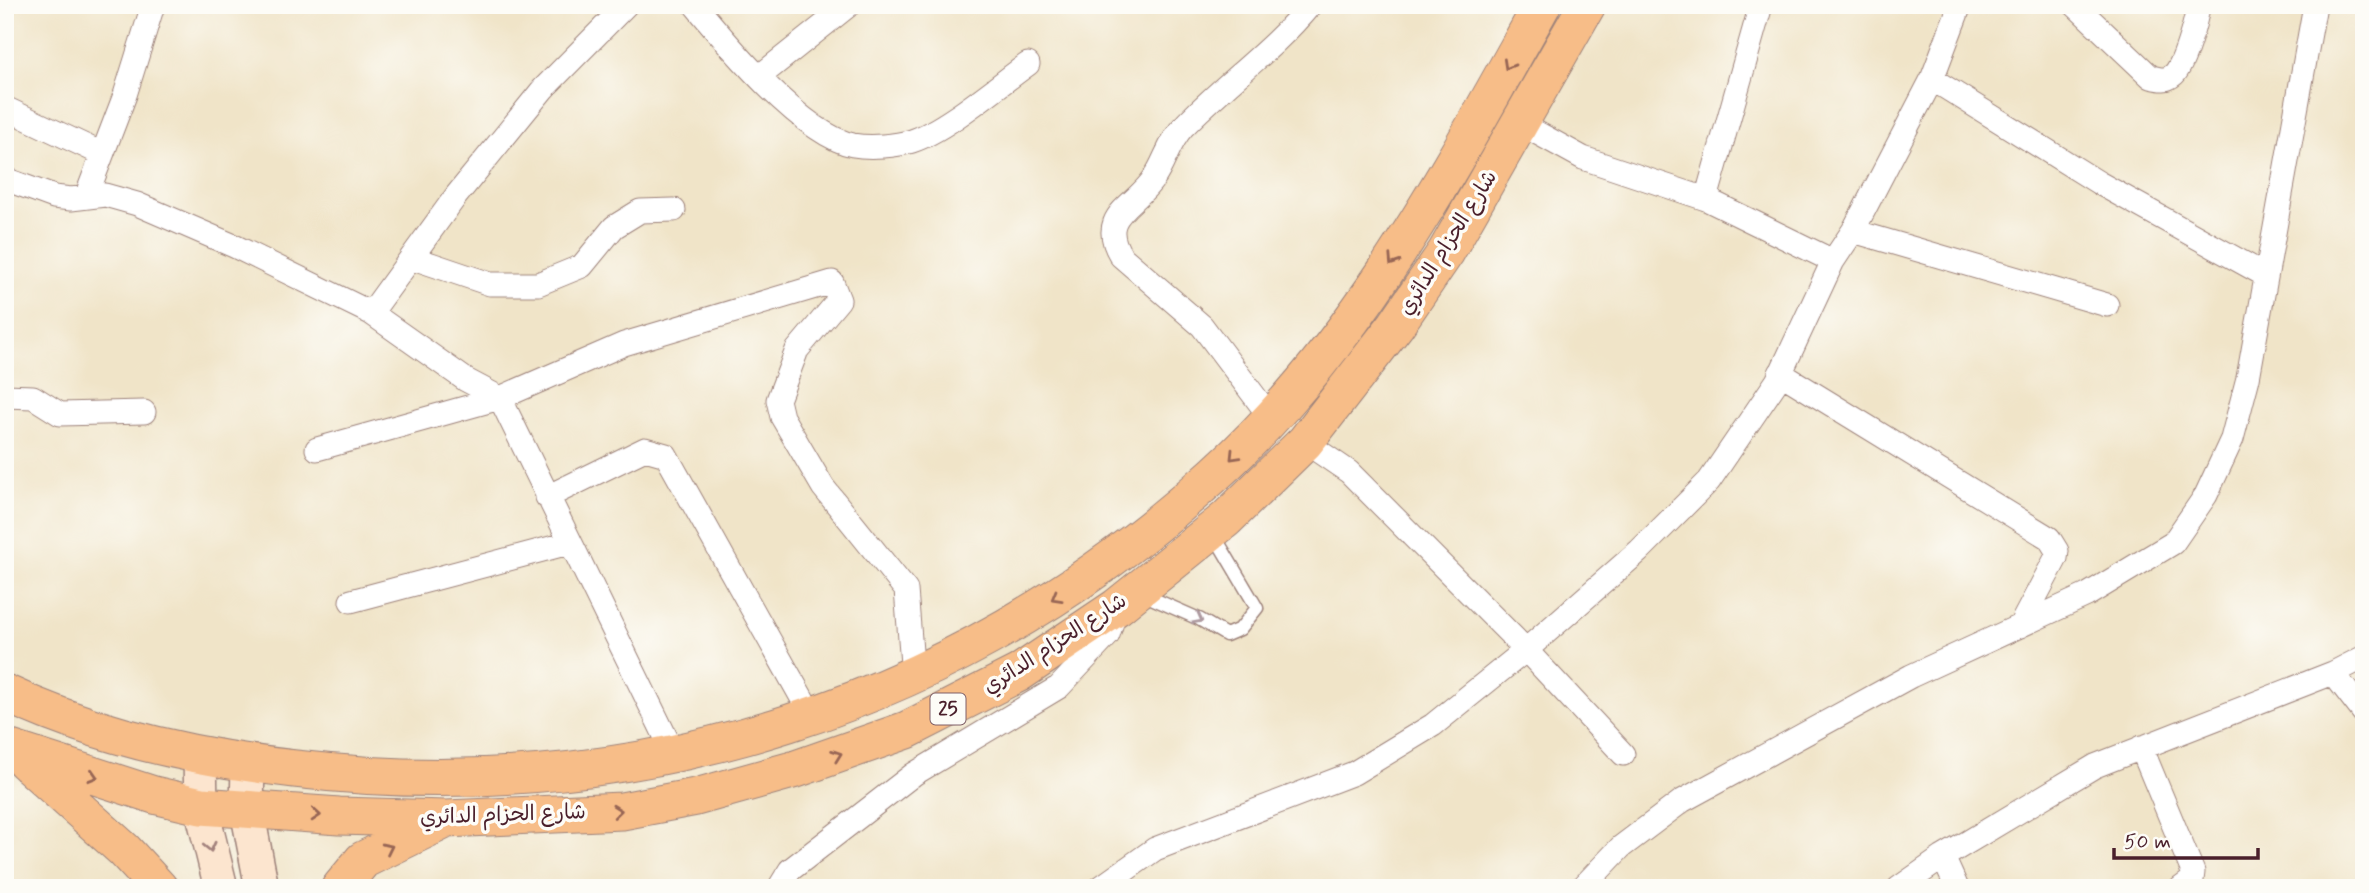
<svg xmlns="http://www.w3.org/2000/svg" width="2369" height="893" font-family="Mynerve,'Playpen Sans Arabic',sans-serif">
<style>
.lines{fill:none;stroke-linecap:round;stroke-linejoin:round}
.lane-casing{stroke:#9d827a;stroke-width:15}
.street-casing{stroke:#9d827a;stroke-width:25}
.secondary-casing{stroke:#9d827a;stroke-width:36}
.primary-casing{stroke:#9d827a;stroke-width:39}
.lane{stroke:#fff;stroke-width:12}
.street{stroke:#fff;stroke-width:23}
.secondary{stroke:#fce5cf;stroke-width:33}
.primary{stroke:#f7bd88;stroke-width:37}
.oneway{stroke:#986655}
.oneway2{stroke:#ae9aa0}
.oneway3{stroke:#a3827d}
.labels{text-anchor:middle;dominant-baseline:central;stroke-width:7;stroke-linejoin:round;paint-order:stroke}
.shield{fill:#fdfcf7;stroke:#806168;stroke-width:2}
.shield-label{font-size:19px;font-weight:bold;fill:#4a1f2b}
.street-label{font-size:21px;fill:#4a1f2b;stroke:#fdfcf7}
</style>
<rect width="100%" height="100%" fill="#fdfcf7"/>
<filter id="ink" filterUnits="userSpaceOnUse"><feTurbulence type="fractalNoise" baseFrequency=".0143" numOctaves="2"/><feDisplacementMap in="SourceGraphic" scale="14" xChannelSelector="R" yChannelSelector="G"/><feConvolveMatrix kernelMatrix="1 2 1 2 8 2 1 2 1" color-interpolation-filters="sRGB"/></filter>
<filter id="wash" filterUnits="userSpaceOnUse"><feTurbulence type="fractalNoise" baseFrequency=".00686" numOctaves="4" result="noise"/><feDisplacementMap in="SourceGraphic" scale="28" xChannelSelector="R" yChannelSelector="G"/><feGaussianBlur stdDeviation="1.57" result="paint"/><feColorMatrix in="noise" values="0 0 0 0 0 0 0 0 0 0 0 0 0 0 0 0 0 1.4 0 .05"/><feComposite in="paint" operator="in"/></filter>
<g filter="url(#wash)">
<rect width="100%" height="100%" fill="#f0e4c8"/>
</g>
<g filter="url(#ink)">
<g class="lines">
<defs>
<path id="lane" d="M1140,593l59,26 27,16 14,-6 17,-21 -43,-73"/>
<path id="street" d="M695,5c33,40 108,130 158,140 17,3 43,1 59,-4 34,-11 85,-55 116,-77
M2075,5l76,72c9,2 15,4 22,-2 10,-6 24,-57 25,-70
M760,76l89,-71
M1932,79l167,104 166,92
M5,108l95,45
M1521,124l62,34 123,41 127,62
M5,179l49,18 17,2 34,-4 32,9 97,42 137,67 95,67 34,18 175,358
M86,197l39,-102 28,-90
M1706,199l55,-194
M1853,231l254,74
M413,258l77,26h48l44,-18 32,-39 26,-16 34,-1
M371,313l85,-117 87,-107 83,-84
M1780,373l269,165 8,13 -1,7 -36,68
M5,396l28,1 27,17 84,-2
M1271,418l-69,-92 -81,-70c-25,-41 14,-49 33,-78 11,-16 15,-36 29,-51 41,-43 89,-76 127,-122
M1305,442l44,30 177,178 97,104
M317,449l183,-51 124,-54 208,-62 7,18 -42,50 -19,50 4,17 41,70 83,103 7,86
M547,497l98,-48 21,6 146,261
M351,601l218,-58
M2333,673l31,40
M2141,747l52,125 -1,8 -11,8
M1943,857l14,31
M779,888l11,-18 124,-96 145,-87 49,-52 9,-28
M1100,888l55,-39 199,-76 79,-48 93,-75 113,-99 70,-70 68,-100 56,-120 20,-30 79,-152 28,-74
M1582,888l39,-41 61,-46 229,-125 176,-81 86,-52 33,-48 26,-56 16,-61 67,-373
M1899,888l44,-31 152,-91 238,-93 31,-16"/>
<path id="secondary" d="M200,756l1,50 20,82
M248,764l-1,46 15,78"/>
<path id="primary" d="M5,693c91,43 191,65 290,76 342,40 665,-63 920,-295 143,-129 234,-303 327,-469
M5,747l149,48 47,11 138,10 107,3 176,-8 74,-14 100,-28 111,-39 112,-57 98,-66 109,-88 79,-77 91,-117 50,-73 141,-247
M25,761l99,89 35,38
M340,888l23,-28 80,-39"/>
</defs>
<use href="#lane" class="lane-casing"/>
<use href="#street" class="street-casing"/>
<use href="#secondary" class="secondary-casing"/>
<use href="#primary" class="primary-casing"/>
<use href="#lane" class="lane"/>
<use href="#street" class="street"/>
<use href="#secondary" class="secondary"/>
<use href="#primary" class="primary"/>
</g>
<defs><path id="oneway-chevron" d="M-2-3.5L2.5 0L-2 3.5" fill="none" stroke-width="1.6" stroke-linecap="round" stroke-linejoin="round" transform="scale(1.75)"/></defs>
<g class="oneway">
<use href="#oneway-chevron" transform="translate(1508 65) rotate(119)"/>
<use href="#oneway-chevron" transform="translate(1393 261) rotate(123)"/>
<use href="#oneway-chevron" transform="translate(1234 456) rotate(134)"/>
<use href="#oneway-chevron" transform="translate(1056 597) rotate(150)"/>
<use href="#oneway-chevron" transform="translate(837 755) rotate(-20)"/>
<use href="#oneway-chevron" transform="translate(93 776) rotate(17)"/>
<use href="#oneway-chevron" transform="translate(617 811) rotate(-6)"/>
<use href="#oneway-chevron" transform="translate(316 815) rotate(4)"/>
<use href="#oneway-chevron" transform="translate(388 848) rotate(-26)"/>
</g>
<use class="oneway2" href="#oneway-chevron" transform="translate(1198 619) rotate(28)"/>
<use class="oneway3" href="#oneway-chevron" transform="translate(210 847) rotate(77)"/>
</g>
<g class="labels">
<rect class="shield" x="930.5" y="693.5" width="35" height="31" rx="5"/>
<g class="shield-label">
<text x="948" y="709">25</text>
</g>
<g class="street-label">
<text transform="translate(1448 243) rotate(-58)">شارع الحزام الدائري</text>
<text transform="translate(1055 644) rotate(-33)">شارع الحزام الدائري</text>
<text transform="translate(503 815) rotate(-2)">شارع الحزام الدائري</text>
</g>
</g>
<rect width="2369" height="893" fill="none" stroke="#fdfcf7" stroke-width="28"/>
<path d="M2114 848v10h144v-10" fill="none" stroke="#4a1f2b" stroke-width="3.5"/>
<text x="2124" y="848" font-size="21" fill="#4a1f2b" stroke="#fdfcf7" stroke-width="5" paint-order="stroke">50 m</text>
</svg>
